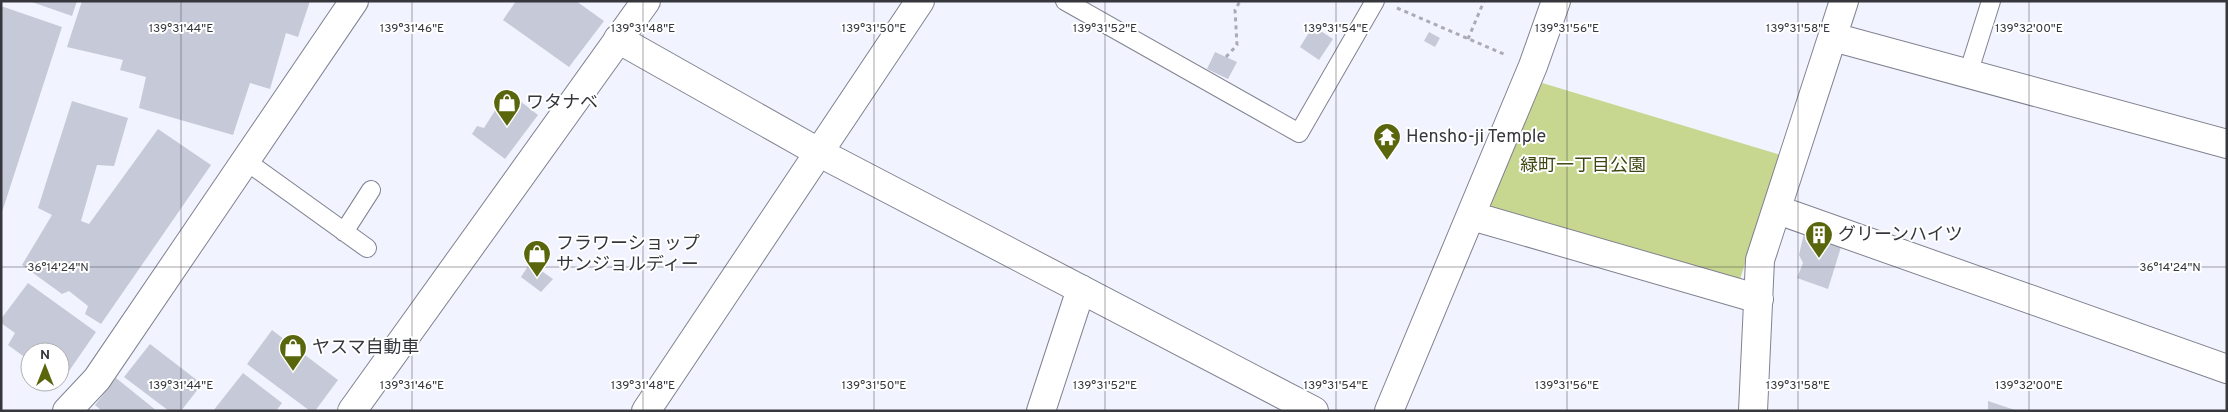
<svg xmlns="http://www.w3.org/2000/svg" width="2228" height="412" font-family="Overpass,'Noto Sans JP',sans-serif">
<style>
.green{fill:#c7d78f}
.building{fill:#c6c9d8}
.lines{fill:none;stroke-linecap:round;stroke-linejoin:round}
.service-casing{stroke:#808290;stroke-width:20}
.minor-casing{stroke:#808290;stroke-width:30}
.tertiary-casing{stroke:#808290;stroke-width:30}
.path{stroke:#aaabb5;stroke-width:3;stroke-dasharray:4 4;stroke-linecap:butt}
.service{stroke:#fff;stroke-width:18}
.minor{stroke:#fff;stroke-width:28}
.tertiary{stroke:#fff;stroke-width:28}
.ticks{fill:none;stroke:#36373d;stroke-width:1;stroke-opacity:0.45}
.labels{text-anchor:middle;dominant-baseline:central;stroke-width:4;stroke-linejoin:round;paint-order:stroke}
.poi-label{font-size:18px;fill:#36373d;stroke:#fff;text-anchor:start}
.park-label{font-size:18px;fill:#3e4712;stroke:#fff}
.ticks-label{font-size:12px;text-anchor:middle;fill:#36373d;stroke:#fff;stroke-width:4;stroke-linejoin:round;paint-order:stroke}
</style>
<rect width="100%" height="100%" fill="#f1f3ff"/>
<path class="green" d="M1539,82l242,73 -41,124 -252,-70z"/>
<path class="building" d="M29,1h48l-5,15z
M82,1h228l-12,36 -12,-4 -16,56 -20,-6 -17,52 -94,-27 7,-31 -26,-7 3,-10 -56,-13z
M516,1h60l28,20 -35,46 -66,-47z
M1,6l61,21 -60,185h-1z
M1313,26l20,13 -14,21 -19,-13z
M1429,32l11,6 -5,9 -11,-6z
M1215,52l22,10 -9,17 -21,-10z
M511,94l27,21 -33,44 -33,-25 5,-8 7,2 12,-19 7,1z
M72,101l56,17 -14,48 -17,-1 -16,56 8,3 69,-95 53,36 -110,159 -16,-10 3,-8 -19,-15 -7,3 -40,-29 30,-50 -14,-7z
M1804,233l37,14 -13,42 -31,-11 6,-15 -4,-8z
M530,263l23,16 -12,13 -20,-15z
M28,283l68,49 -36,52v-32h-30v9l-22,-16 7,-12 -14,-10v-4z
M272,330l66,50 -23,31h-5l-63,-47z
M150,344l52,40 -21,27h-12l-45,-34z
M243,373l39,30 -6,8h-63z
M116,378l41,33h-55l-7,-6z
M1988,401l27,9v1h-27z"/>
<g class="lines">
<defs>
<path id="service" d="M1065,1l234,132 76,-132
M1968,74l23,-73
M246,161l121,87
M344,232l27,-42"/>
<path id="minor" d="M1833,37l394,107
M618,39l202,114 494,258
M1778,210l449,159
M1472,216l287,83
M67,411l30,-32 257,-378
M646,411l274,-410
M1041,411l40,-122
M1389,411l144,-345 23,-65
M1753,411l7,-151 84,-259"/>
<path id="tertiary" d="M352,411l294,-410"/>
</defs>
<use href="#service" class="service-casing"/>
<use href="#minor" class="minor-casing"/>
<use href="#tertiary" class="tertiary-casing"/>
<path class="path" d="M1397,8l109,47
M1468,39l16,-38
M1226,57l11,-12 -2,-35 5,-9"/>
<use href="#service" class="service"/>
<use href="#minor" class="minor"/>
<use href="#tertiary" class="tertiary"/>
</g>
<path class="ticks" d="M181,1v410M412,1v410M643,1v410M874,1v410M1105,1v410M1336,1v410M1567,1v410M1798,1v410M2029,1v410M1,267h2226"/>
<defs>
<symbol id="shop-pin" viewBox="-11 -11 22 30"><path d="M0 17L-7.5 6A9.5 9.5 0 1 1 7.5 6Z" fill="#59660c" stroke="#fff"/><path d="M-5-2.5h2.3a2.7 3.5 0 0 1 5.4 0H5L5.5 6h-11ZM-1.5-2.5h3a1.5 2.3 0 0 0-3 0Z" fill="#fff"/></symbol>
<symbol id="temple-pin" viewBox="-11 -11 22 30"><path d="M0 17L-7.5 6A9.5 9.5 0 1 1 7.5 6Z" fill="#59660c" stroke="#fff"/><path d="M0-6L5-2H3V0L6.5 2.5H4V6H1.5V3h-3V6H-4V2.5H-6.5L-3 0V-2H-5Z" fill="#fff"/></symbol>
<symbol id="building-pin" viewBox="-11 -11 22 30"><path d="M0 17L-7.5 6A9.5 9.5 0 1 1 7.5 6Z" fill="#59660c" stroke="#fff"/><path d="M-4-6H4V6H1V3H-1V6H-4ZM-2.5-4.3h1.7v1.8h-1.7ZM.8-4.3h1.7v1.8H.8ZM-2.5-1h1.7V.8h-1.7ZM.8-1h1.7V.8H.8Z" fill="#fff"/></symbol>
</defs>
<g fill-rule="evenodd">
<use href="#shop-pin" x="491" y="87" width="32" height="43"/>
<use href="#temple-pin" x="1371" y="121" width="32" height="43"/>
<use href="#building-pin" x="1803" y="219" width="32" height="43"/>
<use href="#shop-pin" x="521" y="238" width="32" height="43"/>
<use href="#shop-pin" x="277" y="332" width="32" height="43"/>
</g>
<g class="labels">
<g class="poi-label">
<text x="526" y="103">ワタナベ</text>
<text x="1406" y="137">Hensho-ji Temple</text>
<text x="1838" y="235">グリーンハイツ</text>
<text x="556" y="244">フラワーショップ<tspan x="556" dy="21">サンジョルディー</tspan></text>
<text x="312" y="348">ヤスマ自動車</text>
</g>
<g class="park-label">
<text x="1583" y="166">緑町一丁目公園</text>
</g>
</g>
<g class="ticks-label">
<text x="181" y="32">139°31'44"E</text>
<text x="412" y="32">139°31'46"E</text>
<text x="643" y="32">139°31'48"E</text>
<text x="874" y="32">139°31'50"E</text>
<text x="1105" y="32">139°31'52"E</text>
<text x="1336" y="32">139°31'54"E</text>
<text x="1567" y="32">139°31'56"E</text>
<text x="1798" y="32">139°31'58"E</text>
<text x="2029" y="32">139°32'00"E</text>
<text x="58" y="271">36°14'24"N</text>
<text x="2170" y="271">36°14'24"N</text>
<text x="181" y="389">139°31'44"E</text>
<text x="412" y="389">139°31'46"E</text>
<text x="643" y="389">139°31'48"E</text>
<text x="874" y="389">139°31'50"E</text>
<text x="1105" y="389">139°31'52"E</text>
<text x="1336" y="389">139°31'54"E</text>
<text x="1567" y="389">139°31'56"E</text>
<text x="1798" y="389">139°31'58"E</text>
<text x="2029" y="389">139°32'00"E</text>
</g>
<rect width="2228" height="412" fill="none" stroke="#36373d" stroke-width="5"/>
<g transform="translate(45 367)"><circle r="24" fill="#ffffff" stroke="#afafb1"/>
<path d="M0-4L9 19L0 12L-9 19Z" fill="#59660c"/>
<text y="-8" font-size="14" font-weight="bold" text-anchor="middle" fill="#36373d">N</text>
</g>
</svg>
